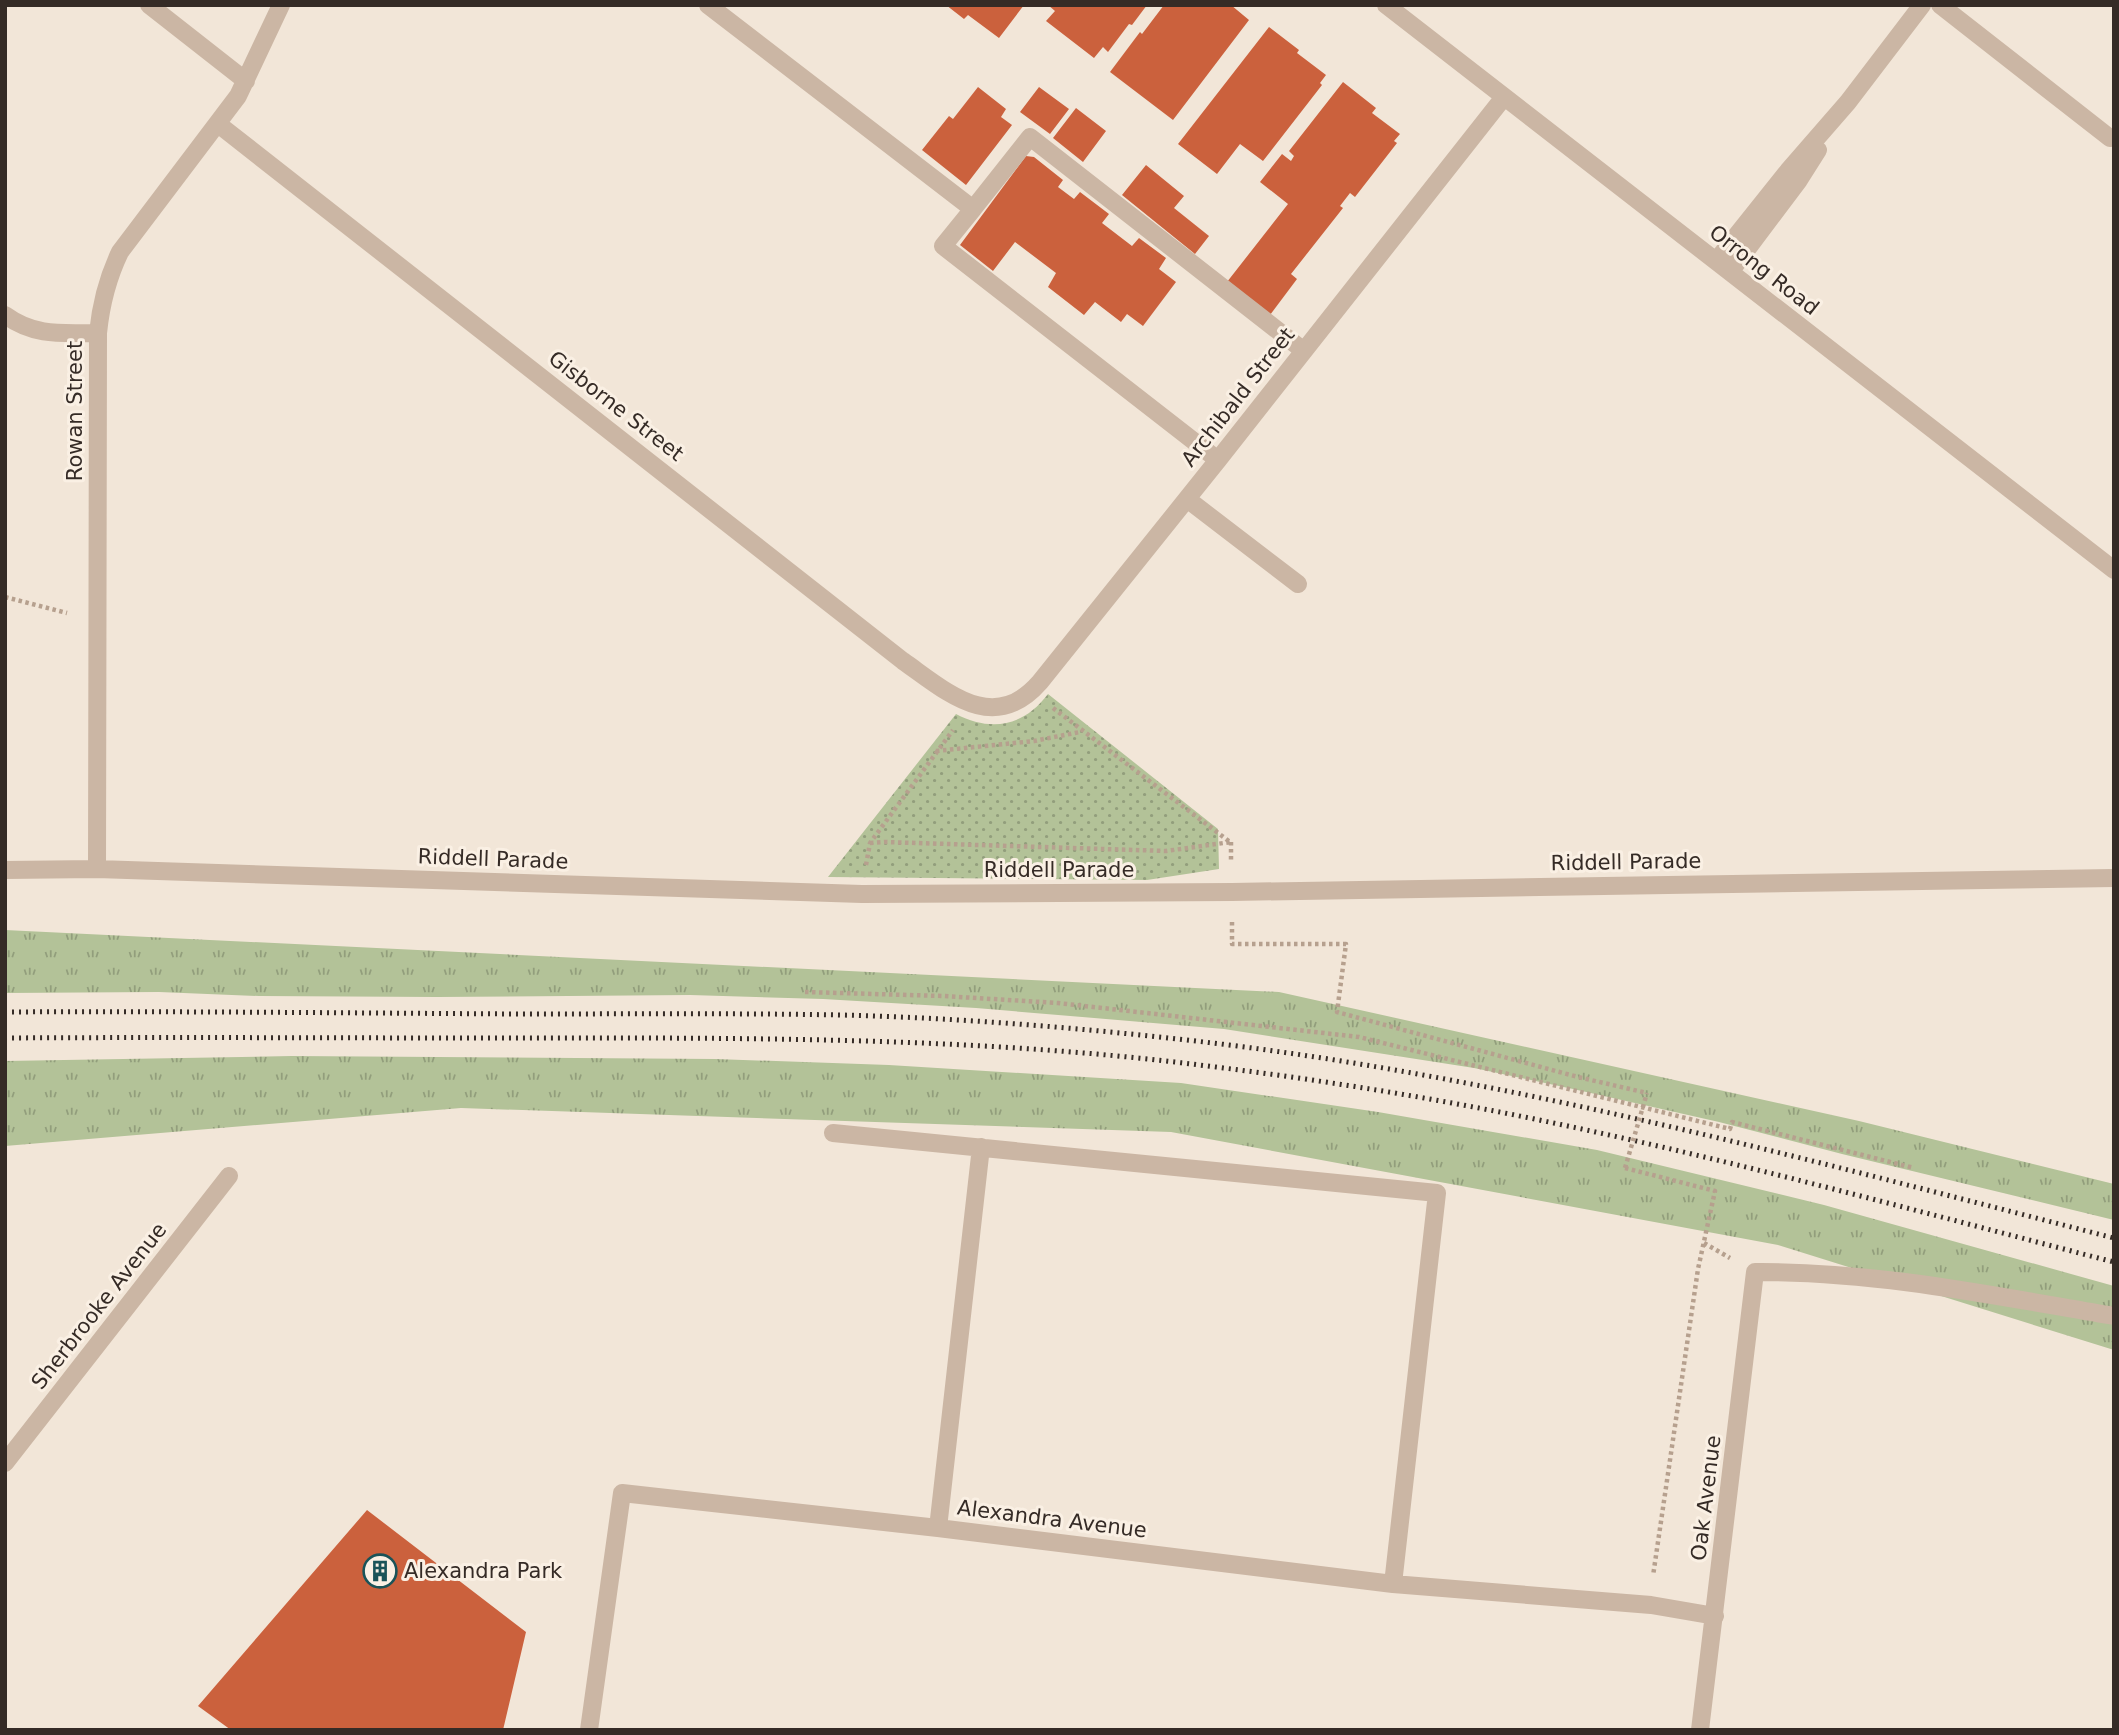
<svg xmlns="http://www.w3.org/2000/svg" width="2119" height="1735" font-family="'DejaVu Sans',sans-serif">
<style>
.grass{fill:url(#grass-tufts)}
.park{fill:url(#park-dots)}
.building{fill:#cb613d}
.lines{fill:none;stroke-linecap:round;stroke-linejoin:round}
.path{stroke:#b6a08e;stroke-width:4.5;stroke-dasharray:3.5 3.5;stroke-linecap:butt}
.minor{stroke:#cbb6a4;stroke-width:18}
.rail{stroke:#352b26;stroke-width:5;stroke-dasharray:2 5;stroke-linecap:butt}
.path-bridge{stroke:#b6a08e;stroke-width:4.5;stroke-dasharray:3.5 3.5;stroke-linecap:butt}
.labels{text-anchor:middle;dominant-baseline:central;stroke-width:6;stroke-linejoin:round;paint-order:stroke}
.street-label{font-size:21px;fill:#352b26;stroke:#faf0e4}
.poi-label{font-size:21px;fill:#352b26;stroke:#faf0e4;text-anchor:start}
</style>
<defs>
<pattern id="grass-tufts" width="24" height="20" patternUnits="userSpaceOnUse" patternTransform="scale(1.75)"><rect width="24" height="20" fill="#b3c298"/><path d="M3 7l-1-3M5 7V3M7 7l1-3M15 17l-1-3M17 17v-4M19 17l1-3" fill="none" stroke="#929e7c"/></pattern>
<pattern id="park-dots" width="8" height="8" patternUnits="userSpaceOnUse" patternTransform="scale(1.75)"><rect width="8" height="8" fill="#b3c298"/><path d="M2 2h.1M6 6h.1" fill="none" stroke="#929e7c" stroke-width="1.8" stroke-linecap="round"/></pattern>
</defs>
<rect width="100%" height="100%" fill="#f2e6d8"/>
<path class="grass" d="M5,930l1274,62 580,129 255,63v36l-272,-66 -123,-32 -146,-33 -99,-21 -250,-39 -248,-21 -153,-9 -133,-4 -253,2 -178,-1 -100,-4 -154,1z
M292,1056l423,3 174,6 292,18 197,29 219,38 227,55 290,81v64l-336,-105 -607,-113 -710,-24 -456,38v-85z"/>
<path class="park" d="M1048,694l170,135 1,40 -72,11 -319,-3 128,-163c35,18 67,13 92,-20z"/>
<path class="building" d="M946,5h78l-25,33 -31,-23 -4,4z
M1048,5h99l-15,20 -3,-1 -21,28 -5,-5 -9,11 -48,-37 9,-10z
M1164,5h67l18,15 -76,100 -63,-48 30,-40 2,2z
M1269,27l30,23 -2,3 29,22 -6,8 2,2 -59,76 -23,-17 -23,30 -39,-30z
M1343,82l33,26 -4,5 28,21 -6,7 3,2 -42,54 -5,-4 -10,13 3,2 -52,66 6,5 -27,36 -43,-33 61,-78 -28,-22 22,-28 9,7 3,-5 -5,-5z
M978,87l28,22 -5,8 11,8 -46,60 -44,-35 27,-34 4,3z
M1039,87l30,22 -19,25 -30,-22z
M1076,108l30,23 -23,31 -30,-24z
M1026,156l8,1 29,23 -5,7 16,12 6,-7 29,22 -7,9 30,23 7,-8 27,20 -7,11 17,13 -33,44 -16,-12 -6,8 -26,-20 -11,13 -36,-28 8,-14 -41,-31 -22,29 -33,-26z
M1146,165l38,31 -10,12 35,28 -14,18 -73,-59z
M367,1510l159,122 -23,98h-272l-33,-24z"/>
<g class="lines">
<path class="path" d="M5,597l62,16
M1053,708l177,134
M936,751l98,-10 46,-9
M1231,842v21
M870,843l15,-1 281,9 65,-9
M866,865l4,-22 83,-113
M1232,922v22h114l-9,68 241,65 69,16
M805,992l138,4 115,7 301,34 371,92 2,-7 182,46
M1625,1168l90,23 -17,78 -45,307
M1704,1243l26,15"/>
<path class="minor" d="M149,5l97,76
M708,5l265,204 57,-72 274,214
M1386,5l728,565
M1940,5l170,133
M218,124l685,537c43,30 90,75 137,21l178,-222 286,-363
M973,209l-30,37 275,214
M1716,261l72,-90 60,-69 74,-97
M1730,272l69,-92 19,-30
M5,315c30,22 58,18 93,18
M1187,499l111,85
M97,869l1,-536c3,-30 9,-54 22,-81l118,-156 43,-91
M5,870l92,-1 765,25 370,-2 882,-14
M833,1133l604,60 -44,391
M5,1463l224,-287
M938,1528l43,-381
M589,1730l33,-237 316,35 455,56 258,21 64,11
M1700,1730l55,-458c120,-1 241,24 359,44"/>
<path class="rail" d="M5,1012c172,-1 343,1 514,2 107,0 214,-1 322,1 121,3 242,13 363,27 309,36 608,119 910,196
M5,1038c165,-1 329,0 493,0 228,0 458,-2 685,25 127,15 254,35 380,62 185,39 368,90 551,137"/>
<path class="path-bridge" d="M1625,1168l22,-75"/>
</g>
<defs>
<symbol id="building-ring" viewBox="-11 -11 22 22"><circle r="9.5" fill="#faf0e4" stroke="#1a5358" stroke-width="1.5"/><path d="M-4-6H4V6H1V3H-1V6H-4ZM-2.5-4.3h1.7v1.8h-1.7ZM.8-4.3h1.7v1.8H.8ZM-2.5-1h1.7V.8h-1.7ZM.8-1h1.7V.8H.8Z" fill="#1a5358"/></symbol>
</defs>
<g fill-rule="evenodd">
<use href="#building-ring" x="361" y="1552" width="38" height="38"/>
</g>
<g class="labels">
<g class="street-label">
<text transform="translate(1764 270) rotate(38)">Orrong Road</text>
<text transform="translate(1238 397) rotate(-52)">Archibald Street</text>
<text transform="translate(616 406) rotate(38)">Gisborne Street</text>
<text transform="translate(75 411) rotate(-90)">Rowan Street</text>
<text transform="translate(493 859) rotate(2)">Riddell Parade</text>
<text transform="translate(1626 862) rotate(-1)">Riddell Parade</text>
<text x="1059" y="870">Riddell Parade</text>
<text transform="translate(99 1306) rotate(-52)">Sherbrooke Avenue</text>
<text transform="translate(1706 1498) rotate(-83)">Oak Avenue</text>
<text transform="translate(1052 1519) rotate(7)">Alexandra Avenue</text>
</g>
<g class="poi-label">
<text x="404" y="1571">Alexandra Park</text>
</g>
</g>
<rect width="2119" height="1735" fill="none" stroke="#352b26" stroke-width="14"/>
</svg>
